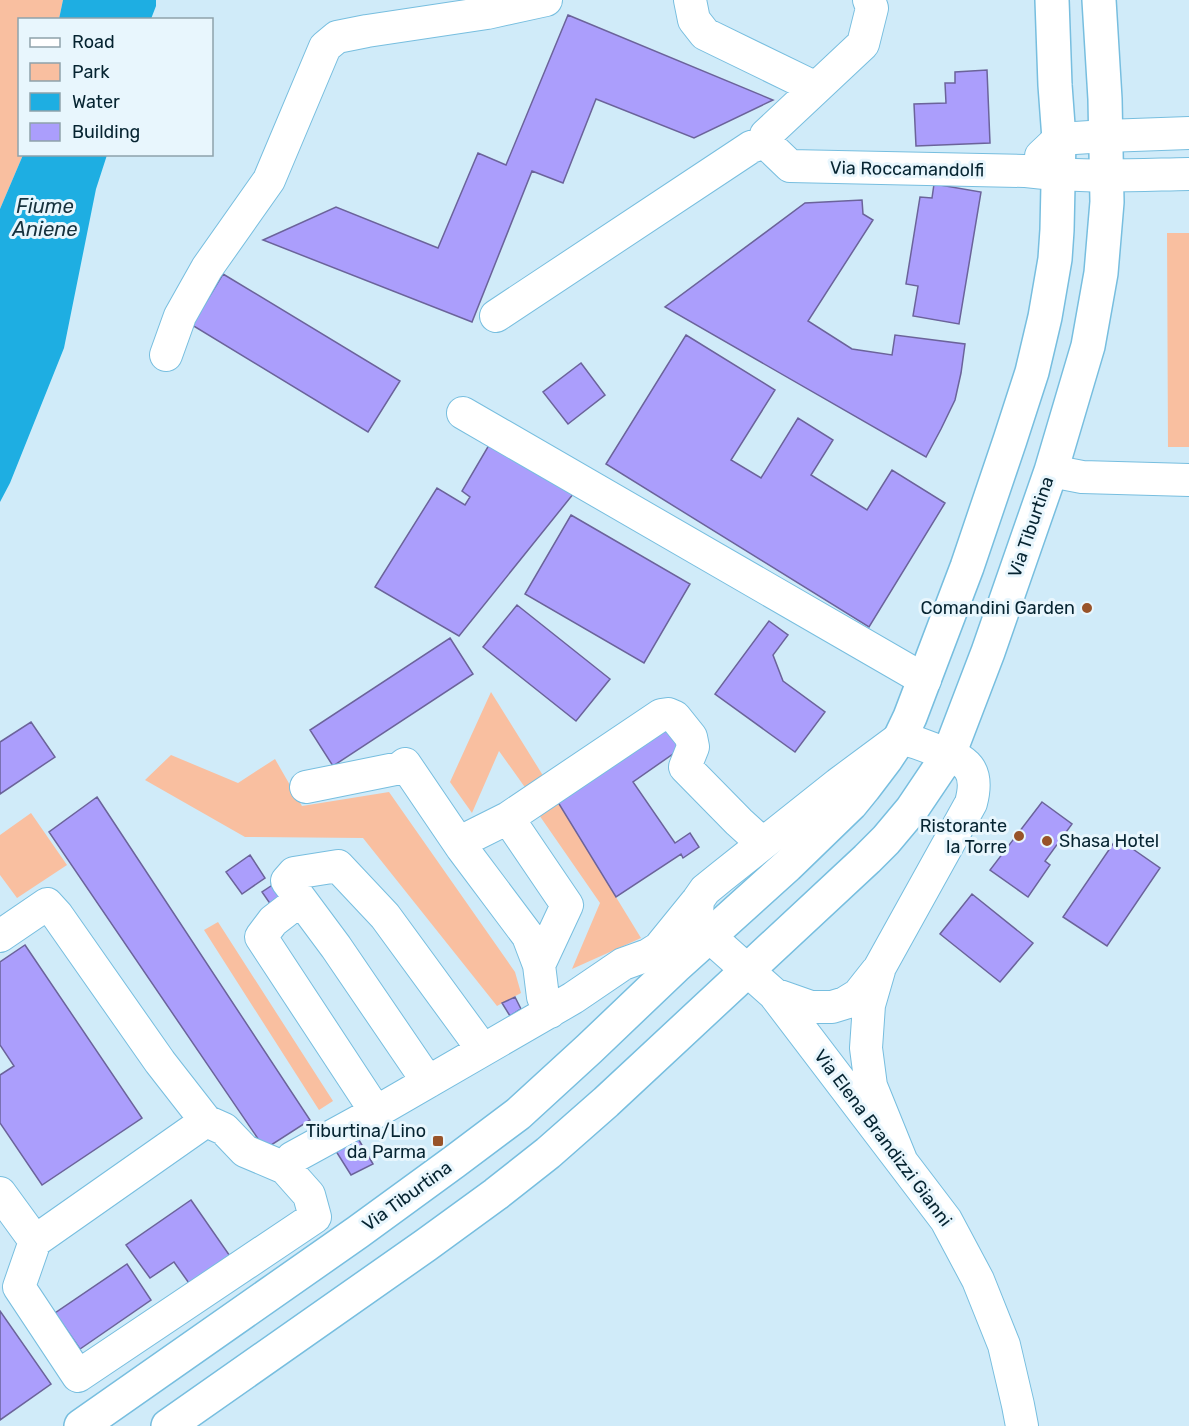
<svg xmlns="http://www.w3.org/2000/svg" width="1189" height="1426" font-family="Rubik,sans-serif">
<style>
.green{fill:#f9bfa0}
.water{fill:#1eaee2}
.building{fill:#ab9efc;stroke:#6b639a;stroke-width:1.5}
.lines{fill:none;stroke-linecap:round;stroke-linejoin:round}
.minor-casing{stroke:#77bedf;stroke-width:34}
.major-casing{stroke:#77bedf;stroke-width:36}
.minor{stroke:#fff;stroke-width:32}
.major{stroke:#fff;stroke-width:33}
.poi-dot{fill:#985329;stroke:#e8f6fd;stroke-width:2}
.labels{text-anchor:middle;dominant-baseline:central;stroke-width:6;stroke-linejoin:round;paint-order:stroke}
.street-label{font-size:18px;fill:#062431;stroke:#e8f6fd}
.poi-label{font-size:18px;fill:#062431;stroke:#e8f6fd;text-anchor:end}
.water-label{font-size:20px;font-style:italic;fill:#17323e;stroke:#e8f6fd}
</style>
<rect width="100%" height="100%" fill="#d0ebf9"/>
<path class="green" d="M0,0h63l-4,19 -39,1v134l3,1 -23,54z
M1167,233h22v214h-21z
M491,692l56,90 -18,11 -30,-42 -27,62 -22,-31z
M171,755l67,28 37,-24 27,47 87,-14 126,180 6,21 -24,13 -134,-168 -118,-1 -100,-57z
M556,799l85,139 -69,31 28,-66 -63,-91z
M31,813l36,52 -50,33 -17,-23v-40z
M218,922l115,179 -14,9 -115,-180z"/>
<path class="water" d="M63,0h93v6l-5,13h-92z
M23,155h84l-11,34 -32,159 -54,135 -10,19v-293z"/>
<path class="building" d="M568,15l205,85 -79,38 -98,-39 -33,84 -31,-12 -60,151 -209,-82 73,-33 102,41 40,-95 28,12z
M987,70l3,73 -74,3 -2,-42 32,-1 -1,-20h10v-11z
M934,184l47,8 -22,132 -46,-8 5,-30 -12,-2 14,-87 12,1z
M862,200l1,14 10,6 -65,101 44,28 40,6 3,-20 70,9 -4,29 -6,27 -14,29 -15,28 -261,-150 140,-104z
M223,274l177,107 -32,51 -176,-107z
M686,335l89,55 -44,70 30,18 37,-60 35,22 -22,35 56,35 25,-40 53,33 -76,124 -263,-163z
M581,363l24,32 -37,29 -25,-32z
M489,445l85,48 -115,143 -84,-49 62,-99 28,17 5,-8 -8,-6z
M571,515l119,69 -46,79 -119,-69z
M517,605l93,74 -34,42 -93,-74z
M769,621l19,14 -15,20 10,26 42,31 -30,40 -80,-58z
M450,638l23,36 -140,92 -23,-36z
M31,722l24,35 -55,37v-52z
M662,722l18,27 -47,33 42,61 15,-10 9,14 -16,11 -2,-4 -65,43 -60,-98z
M97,797l213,323 -45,29 -216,-317z
M1042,802l30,22 -27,37 5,4 -22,32 -38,-27z
M1117,838l43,30 -53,78 -44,-29z
M250,855l15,23 -23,16 -16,-22z
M277,882l8,14 -14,9 -9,-13z
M972,894l61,49 -33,39 -60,-48z
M25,945l117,173 -100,67 -42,-62v-48l14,-9 -14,-21v-83z
M515,997l6,12 -11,7 -8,-13z
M356,1135l17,29 -22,11 -17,-27z
M191,1200l41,59 -41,27 -17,-24 -24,16 -24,-33z
M127,1264l24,36 -71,49 -25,-36z
M0,1311l51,73 -51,36z"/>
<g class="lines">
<defs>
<path id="minor" d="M690,0l4,20 11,14 111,54
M869,0l3,8 -9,36 -97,91 -1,7 25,24 234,5c55,7 110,4 165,3
M1041,156l18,-17 47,-3 83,-3
M496,316l255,-169 14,-5
M166,355l14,-39 27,-48 62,-88 56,-133 12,-10 30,-6 120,-18 59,-13
M463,413l462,267
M1051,471l31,6 107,3
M306,787l94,-19 5,-4 57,84
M508,818l153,-103 7,-1 7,3 16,20 2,10 -8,20 54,55 23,21
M300,900l-27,21 -12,16 115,175
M0,936l47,-32 10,11 103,147 46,59 -171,120 -16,46 59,89 237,-159 -6,-22 -24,-27 -40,-17 -21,-22 -18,-8
M539,965l-11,-29 -66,-88 4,-9 42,-21 59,87 -28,60 4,32 7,15
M774,994l37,13h21l13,-4 13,-8 19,-24
M428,1082l-92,-135 -49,-66 7,-8 44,-7 47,50 98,134
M901,1160l-30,-74 -5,-38 3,-43 11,-38 91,-164c9,-34 -4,-43 -35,-53 -12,-5 -24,-9 -36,-12l-62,46 -117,93 -16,13 -7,10 -1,13 3,9 10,15 64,57 172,226 32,60 26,65 14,60 4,21
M285,1168l7,-10 84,-46 197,-114 50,-34 25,-9 11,-7 39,-48
M0,1193l35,48"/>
<path id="major" d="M81,1426l277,-194 96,-70 64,-48 71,-65 86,-82 112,-101 64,-62 13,-16 22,-29 14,-21 10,-21 57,-150 43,-127 22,-68 13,-55 10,-58 2,-29 2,-91 -4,-54 -3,-85
M168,1426l258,-181 70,-51 52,-41 58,-51 261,-243 19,-19 26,-31 37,-55 39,-102 63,-181 37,-125 13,-73 6,-71 -2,-103 -6,-99"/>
</defs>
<use href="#minor" class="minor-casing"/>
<use href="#major" class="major-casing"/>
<use href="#minor" class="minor"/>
<use href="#major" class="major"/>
</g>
<g class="poi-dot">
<circle cx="1087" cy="608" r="6"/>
<circle cx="1019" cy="836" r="6"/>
<circle cx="1047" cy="841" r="6"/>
<rect x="432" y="1135" width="12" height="12" rx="3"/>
</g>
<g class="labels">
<g class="street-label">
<text transform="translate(907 169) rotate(1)">Via Roccamandolfi</text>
<text transform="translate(1031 527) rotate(-71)">Via Tiburtina</text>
<text transform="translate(883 1138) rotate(53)">Via Elena Brandizzi Gianni</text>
<text transform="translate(407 1196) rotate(-36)">Via Tiburtina</text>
</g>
<g class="poi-label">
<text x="1075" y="608">Comandini Garden</text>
<text x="1007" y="826">Ristorante<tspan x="1007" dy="21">la Torre</tspan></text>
<text x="1059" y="841" text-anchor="start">Shasa Hotel</text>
<text x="426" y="1131">Tiburtina/Lino<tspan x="426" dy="21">da Parma</tspan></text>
</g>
<g class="water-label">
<text x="45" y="206">Fiume<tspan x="45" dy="23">Aniene</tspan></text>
</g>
</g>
<rect x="18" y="18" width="195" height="138" fill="#e8f6fd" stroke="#8ea2ab" stroke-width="1.5"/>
<rect x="30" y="38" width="30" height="9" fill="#ffffff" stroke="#8ea2ab" stroke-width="1.5"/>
<text x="72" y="48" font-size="18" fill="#062431">Road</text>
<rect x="30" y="63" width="30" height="18" fill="#f9bfa0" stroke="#8ea2ab" stroke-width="1.5"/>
<text x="72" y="78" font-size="18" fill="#062431">Park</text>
<rect x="30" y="93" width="30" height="18" fill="#1eaee2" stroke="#8ea2ab" stroke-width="1.5"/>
<text x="72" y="108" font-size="18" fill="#062431">Water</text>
<rect x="30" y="123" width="30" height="18" fill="#ab9efc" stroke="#8ea2ab" stroke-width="1.5"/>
<text x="72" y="138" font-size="18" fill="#062431">Building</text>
</svg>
